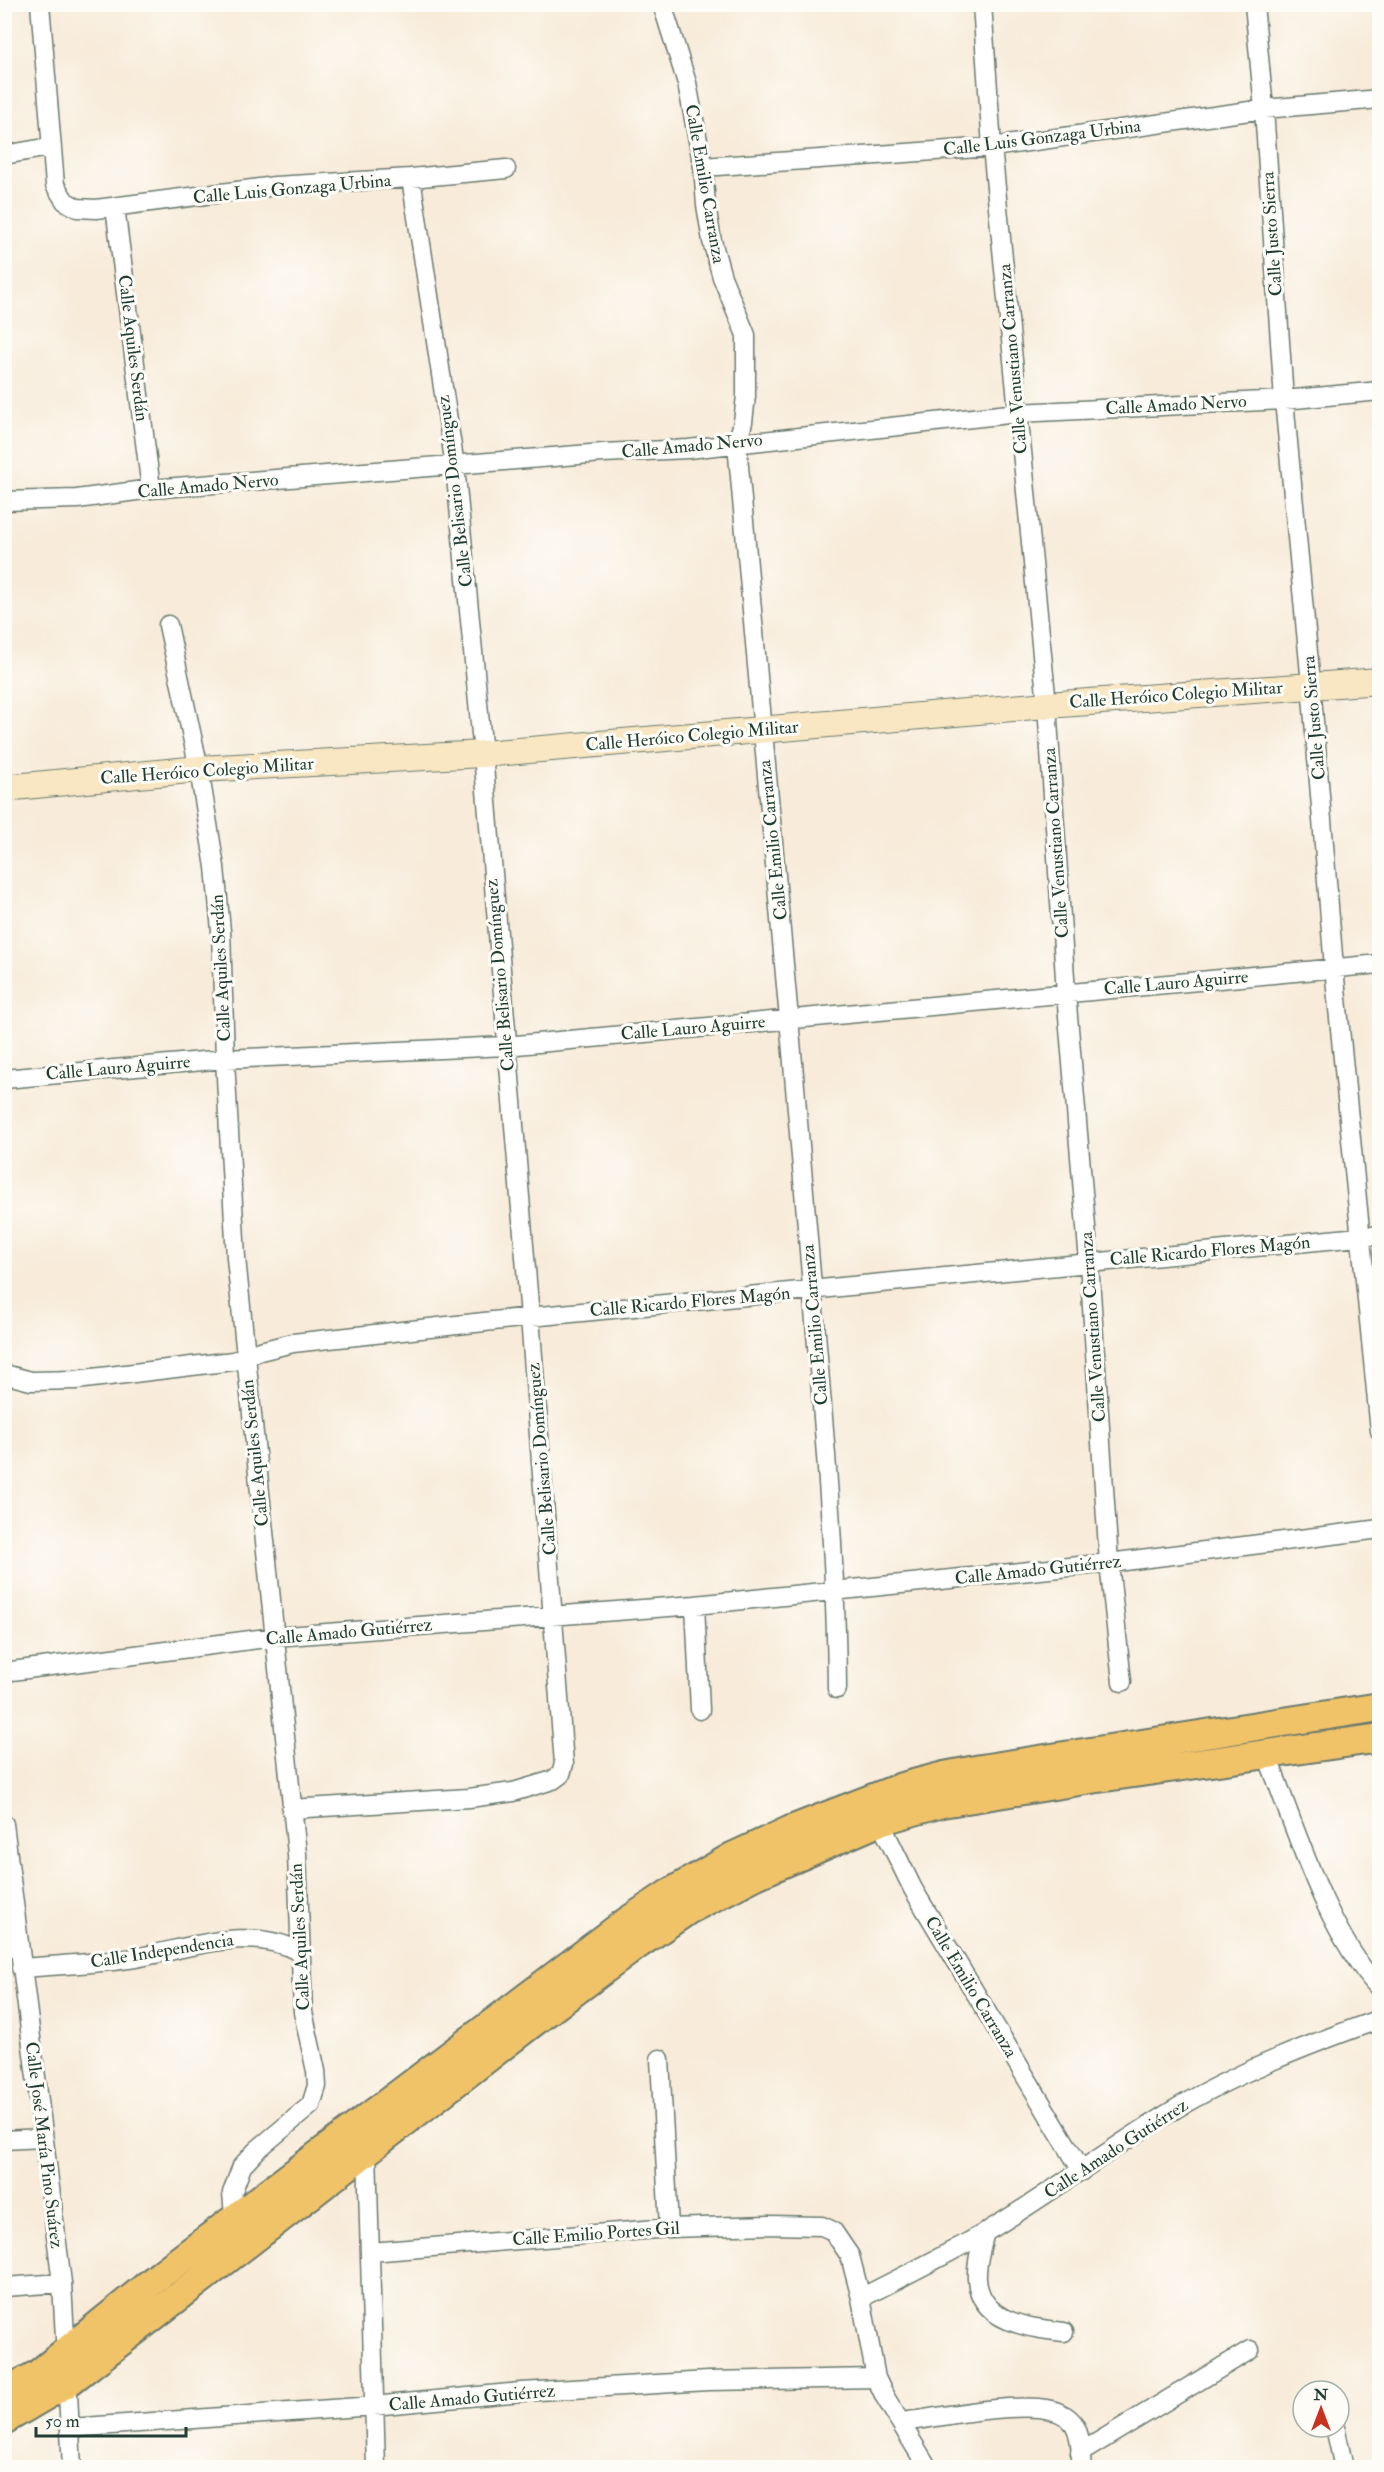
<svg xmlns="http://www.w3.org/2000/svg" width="1384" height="2472" font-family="'IM FELL Double Pica',serif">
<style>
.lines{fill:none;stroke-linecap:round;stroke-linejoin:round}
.minor-casing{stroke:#6b7a6e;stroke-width:21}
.secondary-casing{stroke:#6b7a6e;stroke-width:28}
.primary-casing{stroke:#6b7a6e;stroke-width:32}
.minor{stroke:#fff;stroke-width:18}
.secondary{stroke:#f9e7c3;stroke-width:26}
.primary{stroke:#f1c369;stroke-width:28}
.labels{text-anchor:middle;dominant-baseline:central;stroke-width:6;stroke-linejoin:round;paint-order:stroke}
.street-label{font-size:18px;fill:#1f3d34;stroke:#fdfcf7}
</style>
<rect width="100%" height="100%" fill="#fdfcf7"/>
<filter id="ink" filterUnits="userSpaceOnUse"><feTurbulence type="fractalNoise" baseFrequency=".0167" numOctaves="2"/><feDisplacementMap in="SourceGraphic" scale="12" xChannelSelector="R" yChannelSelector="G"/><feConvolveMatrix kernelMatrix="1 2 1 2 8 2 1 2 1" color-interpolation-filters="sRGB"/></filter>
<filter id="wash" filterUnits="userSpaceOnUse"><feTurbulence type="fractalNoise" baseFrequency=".008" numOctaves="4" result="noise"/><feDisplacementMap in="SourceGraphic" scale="24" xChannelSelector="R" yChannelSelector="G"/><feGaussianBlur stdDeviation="1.35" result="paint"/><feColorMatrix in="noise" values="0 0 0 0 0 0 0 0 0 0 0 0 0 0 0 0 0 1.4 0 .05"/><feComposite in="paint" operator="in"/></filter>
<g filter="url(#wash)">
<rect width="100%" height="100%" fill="#f8ebd9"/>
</g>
<g filter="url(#ink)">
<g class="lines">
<defs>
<path id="minor" d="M40,4l15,181 10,16 12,7 19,1 179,-23 136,-8 95,-9
M662,4l25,79 16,84 3,38 6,36 10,36 24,58v61l-3,26 -6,22c23,264 49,529 71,794 12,150 28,300 29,451
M982,4l10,143 55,558 19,288 23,269 20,301 13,119
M1254,4l10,105 20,291 27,284 23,284 46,463
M4,155l46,-8
M703,167l289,-20 272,-38 116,-10
M115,207l36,282
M4,501l73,-2 74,-10 452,-36 85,-4 330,-36 266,-13 96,-9
M168,625l31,144 16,98 6,64 4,128 11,199 61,596 6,158 13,59 1,15 -6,19 -54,45 -15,16 -10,27 3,33
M4,1079l221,-20 281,-13 874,-82
M4,1374l27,7 45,-1 157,-19 27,-10 33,-8 237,-26 850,-82
M695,1605l5,105
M4,1672l270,-35 421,-32 414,-42 271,-34
M1266,1753c29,73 60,179 114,236
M291,1809l178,-11 44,-6 40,-12 8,-6 3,-10 -34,-447 -47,-563 -28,-288 -44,-288
M881,1810l5,24 27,55 169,282
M4,1824l58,459 10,185
M21,1968c36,-3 72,-4 107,-9 56,-8 119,-36 172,-7
M660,2059l9,169
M4,2140l38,-2
M367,2151l9,317
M985,2232c-4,15 -9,31 -8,47 3,44 53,49 87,53
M370,2252l299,-24 100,-3 53,1 11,5 17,25 11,42 15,80 9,19 43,71
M4,2287l58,-4
M861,2298c42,-22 84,-42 125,-66 64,-38 123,-83 186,-121 63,-38 138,-67 208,-92
M900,2422c45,-5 94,-17 139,-14 13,1 30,6 36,18 7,12 5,29 7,42
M1335,2427l9,41
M70,2428l303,-22 148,-14 187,-11 168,-3
M1080,2453l170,-103"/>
<path id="secondary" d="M4,788l195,-19 284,-15 564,-49 333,-24"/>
<path id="primary" d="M4,2392l33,-17 127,-103 461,-349 45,-30 62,-36 59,-27 111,-43 42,-11 37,-7 399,-62
M4,2420l63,-37 469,-363 101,-75 51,-35 68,-35 127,-55 59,-17 149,-24 289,-41"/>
</defs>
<use href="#minor" class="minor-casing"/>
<use href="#secondary" class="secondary-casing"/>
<use href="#primary" class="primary-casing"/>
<use href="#minor" class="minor"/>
<use href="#secondary" class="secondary"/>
<use href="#primary" class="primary"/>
</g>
</g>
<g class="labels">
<g class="street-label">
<text transform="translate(1042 138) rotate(-7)">Calle Luis Gonzaga Urbina</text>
<text transform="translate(705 184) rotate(80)">Calle Emilio Carranza</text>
<text transform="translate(292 189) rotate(-5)">Calle Luis Gonzaga Urbina</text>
<text transform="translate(1272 234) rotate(-94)">Calle Justo Sierra</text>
<text transform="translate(133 348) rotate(83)">Calle Aquiles Serdán</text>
<text transform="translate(1013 359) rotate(-95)">Calle Venustiano Carranza</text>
<text transform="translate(1176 405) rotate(-3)">Calle Amado Nervo</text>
<text transform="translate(692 446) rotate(-5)">Calle Amado Nervo</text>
<text transform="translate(208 486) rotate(-5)">Calle Amado Nervo</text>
<text transform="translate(455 491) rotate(-97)">Calle Belisario Domínguez</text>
<text transform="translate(1176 695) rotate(-4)">Calle Heróico Colegio Militar</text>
<text transform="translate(1314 718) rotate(-95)">Calle Justo Sierra</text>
<text transform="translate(692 736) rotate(-5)">Calle Heróico Colegio Militar</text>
<text transform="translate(207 771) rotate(-4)">Calle Heróico Colegio Militar</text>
<text transform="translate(773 840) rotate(-96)">Calle Emilio Carranza</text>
<text transform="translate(1056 843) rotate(-94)">Calle Venustiano Carranza</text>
<text transform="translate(221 968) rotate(-93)">Calle Aquiles Serdán</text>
<text transform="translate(500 975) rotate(-95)">Calle Belisario Domínguez</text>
<text transform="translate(1176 983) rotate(-5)">Calle Lauro Aguirre</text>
<text transform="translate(693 1028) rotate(-5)">Calle Lauro Aguirre</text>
<text transform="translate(118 1068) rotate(-5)">Calle Lauro Aguirre</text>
<text transform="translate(1210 1251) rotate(-5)">Calle Ricardo Flores Magón</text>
<text transform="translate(690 1302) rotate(-5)">Calle Ricardo Flores Magón</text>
<text transform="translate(815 1325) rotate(-95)">Calle Emilio Carranza</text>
<text transform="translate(1093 1327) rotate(-94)">Calle Venustiano Carranza</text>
<text transform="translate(255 1453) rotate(-96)">Calle Aquiles Serdán</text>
<text transform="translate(542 1459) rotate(-95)">Calle Belisario Domínguez</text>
<text transform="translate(1038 1570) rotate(-6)">Calle Amado Gutiérrez</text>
<text transform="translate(349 1632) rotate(-5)">Calle Amado Gutiérrez</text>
<text transform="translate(300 1937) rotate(-93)">Calle Aquiles Serdán</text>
<text transform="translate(162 1951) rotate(-9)">Calle Independencia</text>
<text transform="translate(971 1987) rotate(59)">Calle Emilio Carranza</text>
<text transform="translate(44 2145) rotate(83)">Calle José María Pino Suárez</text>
<text transform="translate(1116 2149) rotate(-33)">Calle Amado Gutiérrez</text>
<text transform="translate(596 2234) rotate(-4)">Calle Emilio Portes Gil</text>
<text transform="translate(472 2398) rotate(-5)">Calle Amado Gutiérrez</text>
</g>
</g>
<rect width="1384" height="2472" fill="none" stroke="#fdfcf7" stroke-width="24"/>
<g transform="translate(1321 2409)"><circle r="28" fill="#fdfcf7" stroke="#a4b0a9" stroke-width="1.5"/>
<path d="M0-4.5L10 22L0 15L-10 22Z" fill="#c8321e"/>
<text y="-9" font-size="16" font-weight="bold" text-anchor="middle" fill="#1f3d34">N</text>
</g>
<path d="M36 2427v9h150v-9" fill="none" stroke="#1f3d34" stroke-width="3"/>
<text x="45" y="2427" font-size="18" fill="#1f3d34" stroke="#fdfcf7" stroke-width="4.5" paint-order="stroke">50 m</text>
</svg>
